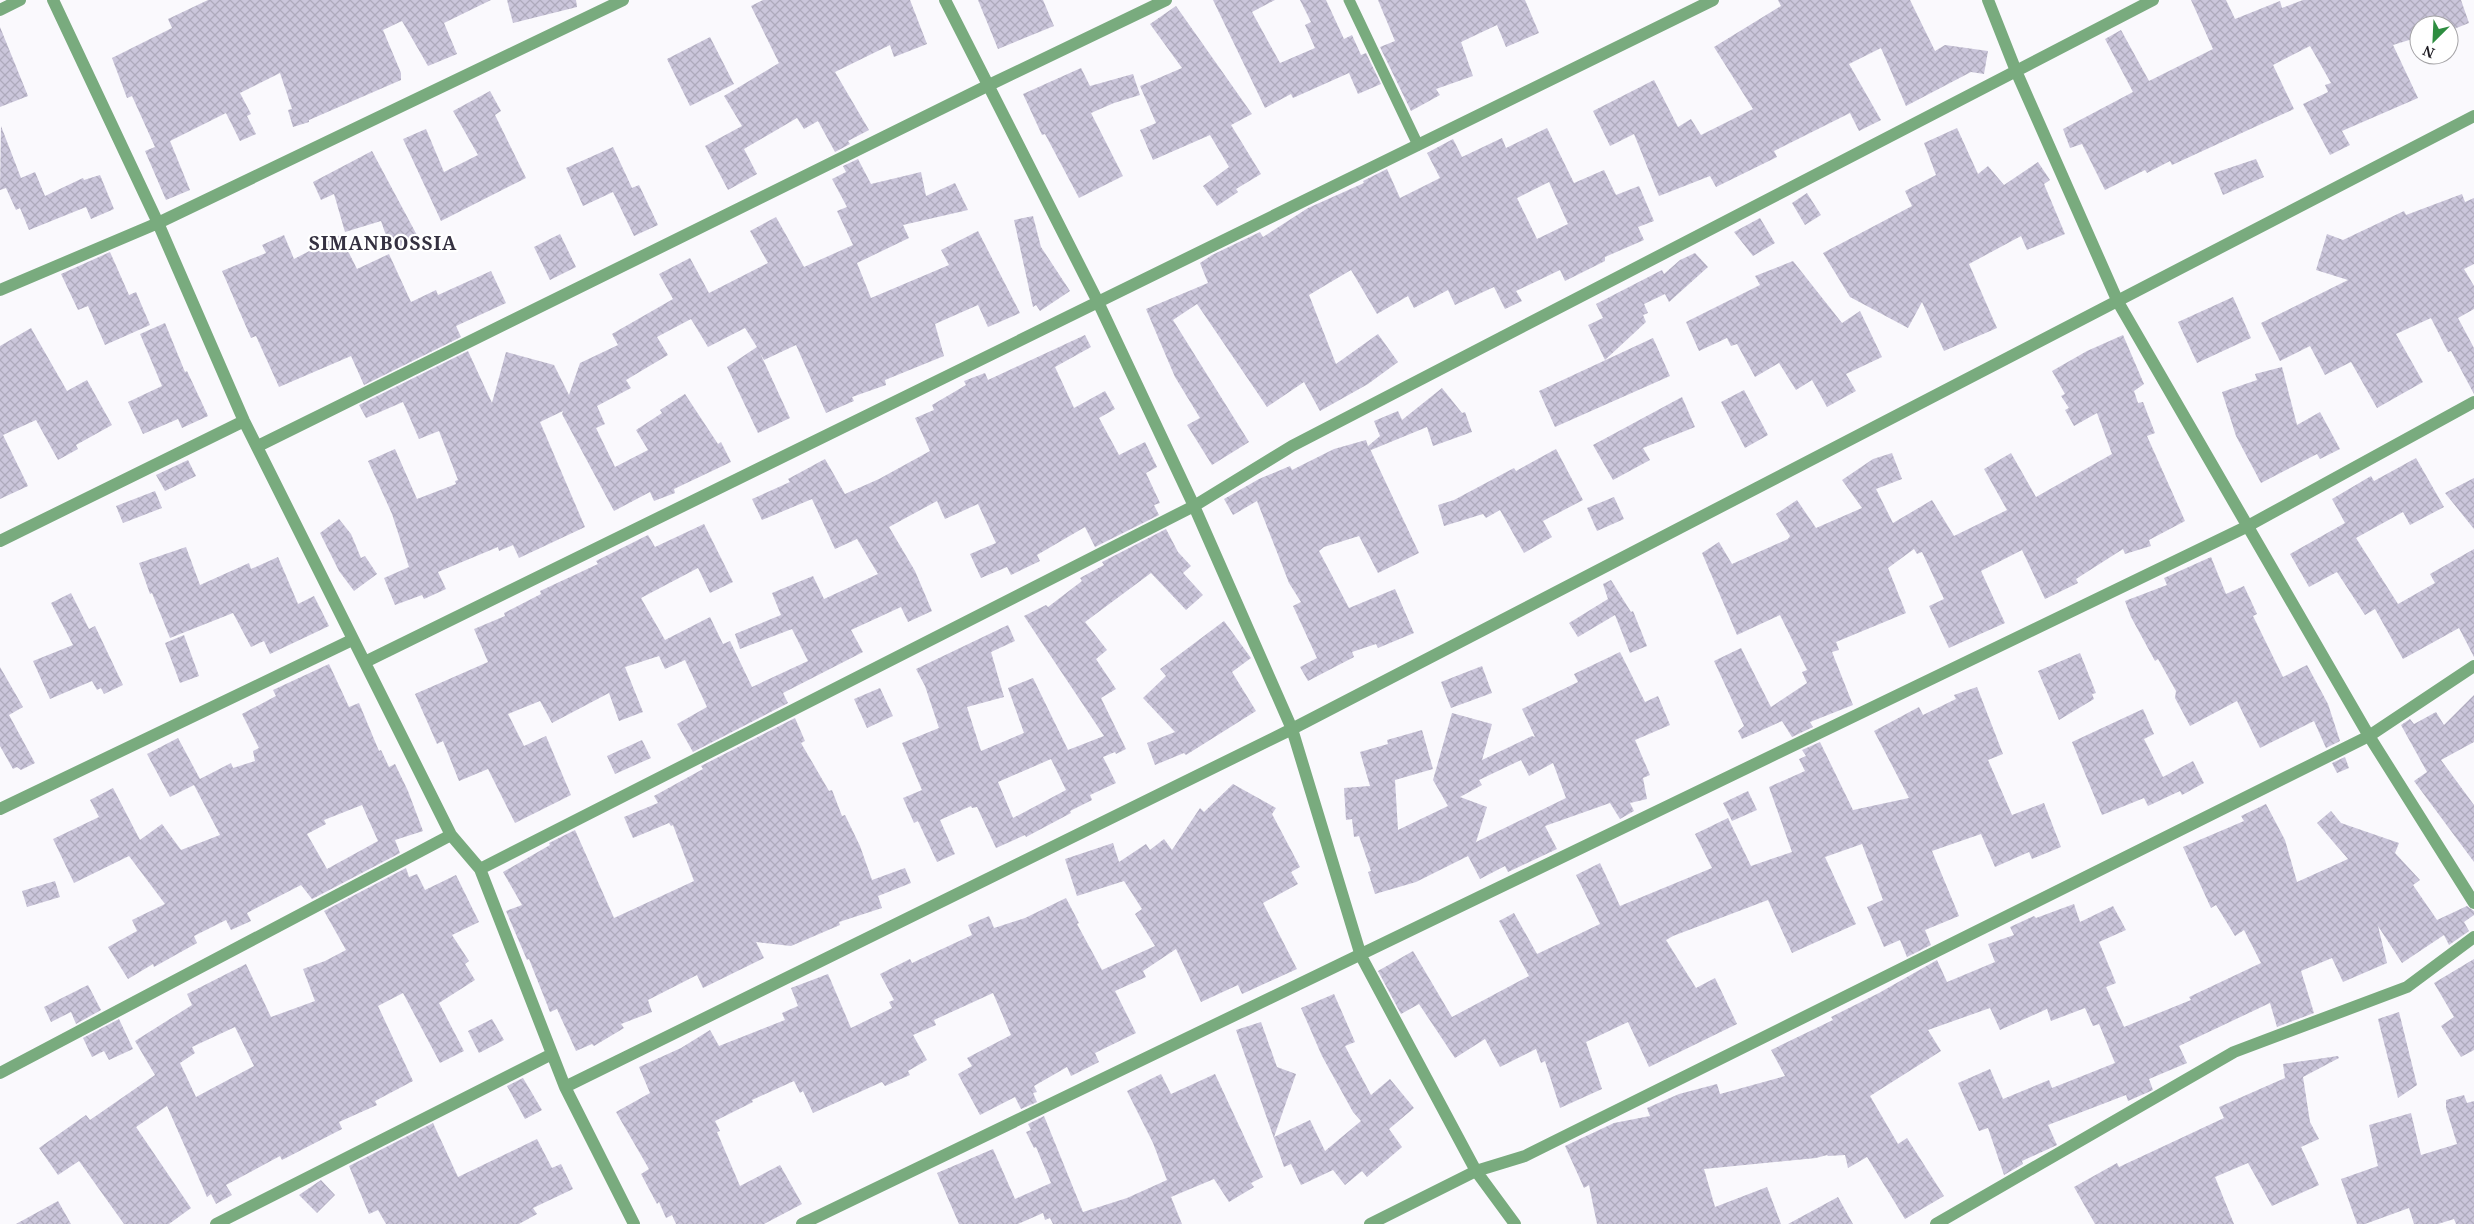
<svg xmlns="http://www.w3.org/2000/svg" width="2474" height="1224" font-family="'Noto Serif',serif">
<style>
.building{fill:url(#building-cross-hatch);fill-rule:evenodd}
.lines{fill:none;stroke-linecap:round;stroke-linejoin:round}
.lane{stroke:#79ab7e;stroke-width:11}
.street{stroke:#79ab7e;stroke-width:12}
.labels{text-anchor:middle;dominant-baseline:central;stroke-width:4.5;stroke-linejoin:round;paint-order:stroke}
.district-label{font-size:19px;font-weight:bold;letter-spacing:1px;fill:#353141;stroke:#fff}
</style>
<defs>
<pattern id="building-cross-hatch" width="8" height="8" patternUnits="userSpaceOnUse" patternTransform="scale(1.25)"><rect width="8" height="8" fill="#cbc6db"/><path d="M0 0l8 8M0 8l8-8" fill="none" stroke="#aeaabc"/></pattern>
</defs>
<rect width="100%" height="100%" fill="#faf9fd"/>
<path class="building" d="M208,0h283l-47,23 13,31 -29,12 -26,-45 -19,9 18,43v7l-92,40v2l-16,5 -5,-17 4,-1 -12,-36 -40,20 11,21 -4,2 9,18 -16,7 -14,-28 -56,28 20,49 -24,10 -21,-49 10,-4 -23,-51 -5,2 -15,-40 60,-30 -4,-9z
M507,0h69l1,7 -64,16z
M763,0h147l17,44 -33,13 -4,-12 -55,27 34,58 -21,11 2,3 -15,8 -17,-31 -14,8 -7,-11 -53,31 13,25 -29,16 -23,-44 37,-20 -18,-30 55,-33 -28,-57z
M978,0h65l11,26 -56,23z
M1213,0h62l-23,12 28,51 35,-15 -10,-23 6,-3 -11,-22h26l18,39 8,-4 9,20 5,-2 15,31 -23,10 -9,-21 -56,25 -2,-4 -26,14z
M1378,0h147l14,33 -33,14 -9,-22 -36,17 12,34 -37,13 4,6 -29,16 -31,-64 15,-6z
M1778,0h132l25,51 10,-6 43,6 -4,23 -13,-2 -65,34 -25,-58 -32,16 32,56 -22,11 -9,-18 -76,38 3,6 -61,30 -6,-11 -51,20 -25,-62 -24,12 -17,-35 61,-31 24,47 13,-8 10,16 52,-26 -39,-62 67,-41z
M2191,0h35l9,19 45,-18 2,7 21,-8h158l8,23 -20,8v-6h-30v12l-26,8 25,53 -76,33 8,14 -20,10 -27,-51 25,-12 -3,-7 6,-2 -21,-37 -37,19 21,44 -122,56 -2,-4 -23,12 -2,-3 -40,20 -23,-46 -12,4 -7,-19 70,-37 -28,-53 16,-9 28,51 64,-32z
M1176,6l76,108 -21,11 30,49 -25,15 2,3 -21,14 -14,-20 26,-19 -19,-32 -57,25 -13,-30 16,-7 -16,-37 42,-18 -32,-44z
M0,27l28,69 -28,11z
M710,37l24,47 -44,22 -23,-47z
M1081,68l9,18 43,-12 7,21 -26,8 -23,10 32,63 -44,22 -34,-64 -3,1 -19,-41z
M490,91l11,20 -6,4 31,63 -85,43 -38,-82 23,-10 18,43 34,-17 -25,-44z
M1,126l20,52 14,-6 10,24 38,-18 1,2 16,-5 14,34 -23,10 -5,-12 -57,23 -9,-22 -4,2 -10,-22 -6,2z
M1547,128l27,55 30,-13 12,25 23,-9 15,35 -16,6 6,13 -39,17v4l-40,20 -5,-11 -44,21 6,10 -17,8 -11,-22 -39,18 -7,-15 -34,18 -6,-12 -31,18 -26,-44 -42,25 27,69 42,-30 20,28 -30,22 -48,27 -16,-29 -37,25 -70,-103 -24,16 76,122 -37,23 -25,-40 13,-7 -25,-41 -29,-68 62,-26 -8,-20 12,-8 48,-23 3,5 45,-29 56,-25 -1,-2 24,-12 13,29 40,-20 -13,-25 26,-14 9,18 40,-19 4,10zM1549,182l19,42 -31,15 -20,-41z
M1957,128l21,46 10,-8 16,19 34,-23 12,18 -6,4 21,50 -38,16 -6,-14 -52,28 28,64 -53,23 -22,-49 -14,26 -58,-31 -27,-44 89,-47 -7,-15 31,-16 -12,-32z
M613,147l19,41 7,-3 19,40 -24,11 -21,-44 -30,14 -17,-38z
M372,151l47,88 -28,11 -10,-29 -36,11 -11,-38 -13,6 -8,-18z
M858,159l13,25 50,-12 5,24 29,-13 13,27 -65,15 6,13 -52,25 14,35 78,-33 -8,-15 37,-19 42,82 -32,14 -10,-22 -43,19 9,32 -59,24 1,5 -34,12 2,4 -28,12 -30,-68 -32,15 -4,-7 30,65 -32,15 -31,-66 30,-20 -12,-19 -37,19 -17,-28 -34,18 11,18 -42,25 5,8 -34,18 8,18 -9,4 19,39 33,-17 -12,-20 26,-17 -2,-3 25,-16 33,50 3,-2 10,20 -57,27 1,4 -21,8 -4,-9 -36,19 -52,-97 1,-3 -23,11 45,105 -66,31 -6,-13 -14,6 -1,-4 -60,25 8,17 -22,10 -2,-4 -27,10 -11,-27 25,-11 -17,-53 -24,-53 27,-12 22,50 39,-15 -1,-3 3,-1 -19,-49 -20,8 -16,-37 -37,16 -7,-13 109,-54 24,52 14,-51 48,13 15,30 11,-32 38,-18 -6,-11 61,-35 -14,-25 31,-16 19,35 59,-30 -18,-32 26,-14 28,50 49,-22 -16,-34 10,-4 -15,-28 14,-7 -3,-6z
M2256,159l8,18 -41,18 -9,-22z
M1807,193l14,22 -16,10 -13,-22z
M2462,194l3,8 9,-4v66l-10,5 10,17v23l-16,9 16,30v46l-23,-43 -3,1 -17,-34 -35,16 27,48 -46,26 -26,-46 -26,13 -15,-29 -30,15 -19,-38 87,-43 -32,-10 11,-36 16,6 61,-29 2,4z
M1033,216l8,31 29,44 -30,20 -4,-6 -3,2 -19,-87z
M1760,218l15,25 -22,13 -19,-24z
M560,234l16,33 -26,13 -16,-33z
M284,235l10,24 46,-24 17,34 32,-15 22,48 25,-12 2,5 53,-24 15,32 -50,23 5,11 -97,48 -13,-29 -72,31 -23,-51 -5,2 -29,-67 44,-18 -4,-8z
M110,252l19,43 7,-3 14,33 -45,20 -17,-39 -10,4 -17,-36z
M1695,253l13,14 -39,35 -4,-8 -21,10 4,9 -5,2 3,7 -41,38 -17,-35 15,-7 -7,-14 66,-34 2,4 16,-14z
M1793,261l49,62 18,-12 22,46 -36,17 10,17 -29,16 -15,-27 -16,10 -17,-27 -24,14 -18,-33 -6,2 -4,-8 -28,13 -13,-29 74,-37 -5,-9z
M2233,297l18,41 -54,25 -19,-41z
M165,323l20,49 2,-1 21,45 -26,12 -4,-9 -35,15 -15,-32 34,-16 -22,-52z
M31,328l36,63 20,-11 25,45 -36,20 2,4 -20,11 -22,-40 -33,15 25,51 -28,13v-153z
M1085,335l6,12 -36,20 19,41 31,-17 10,18 -16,9 20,37 26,-13 12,25 -11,6 14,30 -6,2 5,10 -64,32 -10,-20 -48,28 3,6 -29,14 -4,-8 -26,11 -11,-24 26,-11 -18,-39 -33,15 -8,-18 -48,26 26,44 17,40 -24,11 -7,-15 -50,23 12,22 -80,41 5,10 -95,49 -16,-28 30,-17 -22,-47 -20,9 -6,-13 -34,11 18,45 -24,9 -10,-28 -57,30 -12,-22 -32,13 16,32 22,-10 25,59 -56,28 -27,-54 -29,12 -16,-40 -6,3 -22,-50 73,-32 -14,-33 31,-13 -1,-3 37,-19 -1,-3 58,-27 -2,-3 52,-26 7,12 49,-23 29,58 -23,11 -12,-25 -57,30 24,42 45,-23 13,27 7,-3 22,46 56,-26 -16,-32 -52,20 -5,-15 46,-19 -9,-22 41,-17 11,23 54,-25 -21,-35 -22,10 -23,-50 -50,21 -10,-21 38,-17 -2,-3 37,-20 20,35 34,-15 51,-28 -15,-33 19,-8 -2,-5 34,-20 -2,-4 21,-8 3,7z
M2123,335l21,49 -10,7 4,12 5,-1 12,31 -8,3 38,85 -36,19 2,6 -26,8 -2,-5 -47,30 2,4 -33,16 -23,-49 -41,21 24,52 -56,25 -20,-42 15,-7 -22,-47 -5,2 -3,-5 -26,19 18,45 -70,29 3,8 -7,2 21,53 -43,17 3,5 -21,10 -10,-16 -40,18 -4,-8 6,-5 -30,-65 27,-13 30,59 36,-24 -5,-11 5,-2 -27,-55 -43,20 -35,-82 17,-11 13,22 56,-25 2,-3 -14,-22 21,-14 19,28 46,-20 -20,-28 31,-21 19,-6 10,26 -26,10 17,34 39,-23 22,36 53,-26 -23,-41 27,-16 25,44 76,-43 -15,-41 -23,13 -9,-16 4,-2 -8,-12 4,-2 -13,-23 35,-20z
M1653,338l17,38 -115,51 -16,-36z
M2282,367l15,58 23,-13 20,37 -20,10 -3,-5 -56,29 -25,-47 -14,-44 35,-12 -2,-6z
M1442,388l20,25 3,-1 7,20 -39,14 -6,-19 -56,23 -1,-1 49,104 -41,20 -19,-37 -35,11 -5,4 30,57 46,-19 19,44 -36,15 -2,-4 -24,8 2,5 -46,24 -8,-14 17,-9 -24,-52 8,-4 -12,-19 -32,-82 -24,14 -9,-16 35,-20 31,-13 2,4 42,-21 32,-9 2,6 12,-10 -6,-15 24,-10 4,9z
M1744,390l24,45 -23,13 -24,-46z
M1682,397l13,30 -52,21 7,12 -37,20 -20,-35z
M1556,449l27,51 -40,21 9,16 -28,16 -24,-43 -14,8 -3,-4 -39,12 -6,-21 16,-5 60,-32 2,3z
M2416,458l28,49 -34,18 -7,-13 -47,26 42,66 37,-21 -5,-9 44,-25v108l-15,-29 -56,31 -28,-50 -10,6 -28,-43 -28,15 -19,-33 55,-31 -13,-24 39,-23 3,5z
M188,460l8,16 -31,15 -9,-16z
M2474,478v51l-29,-36z
M155,491l7,17 -39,15 -7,-17z
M1614,497l10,22 -27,12 -10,-23z
M339,519l12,15 10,24 4,-2 12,18 -23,17 -15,-20 -19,-38z
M1166,529l12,23 13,14 -8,7 20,22 -17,15 -35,-37 -66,49 22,28 -11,9 20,30 -15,9 25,51 -10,5 -1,-2 -12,5 13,26 -26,12 2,5 -22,11 1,2 -45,24 -1,-2 -29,13 -19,-41 -5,1 -1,-2 -31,14 15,34 -18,8 -19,-41 -4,2 -11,-25 19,-8 -20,-47 37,-15 -14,-42 -9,-17 92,-44 7,16 -24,11 13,45 -37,10 14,44 43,-18 -16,-45 25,-10 35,72 36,-14 -80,-120 22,-11 2,2 34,-26 -2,-3 24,-13 -2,-3zM1051,759l15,31 -53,28 -15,-36z
M186,547l14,38 49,-22 2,6 27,-12 20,47 16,-8 15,30 -59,28 -6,-13 -13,6 -18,-34 -63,25 -18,-45 -2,1 -11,-31z
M2211,557l15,37 18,-8 13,28 -4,2 30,61 24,-12 21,39 12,37 -14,7 -12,-27 -54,27 -23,-47 -47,25 -15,-28 1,-7 -18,-32 -3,2 -24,-44 -6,-16 42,-16 -3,-7z
M1611,580l20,32 2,-1 14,35 -17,7 -15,-38 -37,22 -9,-14 39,-24 -5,-15z
M71,593l18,36 6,-3 28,59 -19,9 -3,-6 -4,2 -5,-9 -42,18 -17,-38 40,-16 -22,-42z
M1224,621l27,37 -19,14 24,39 -70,44 -2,-2 -29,12 -8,-22 28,-11 -32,-34 23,-22 -6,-7z
M184,635l15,41 -19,7 -15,-40z
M1620,652l25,50 13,-6 12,29 -35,15 15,35 -7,3 4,21 -17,4 4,8 -14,8 -10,-16 -65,23 12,23 -49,23 -3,-6 -25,13 -12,-23 -52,26 -41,12 -7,-22 3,-1 -12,-35 -5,1 -2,-18 -6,1 -2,-32 26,-2 -10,-34 28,-8 -1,-4 35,-10 11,39 -38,11 3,50 50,-24 -15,-26 19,-67 40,11 -10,36 50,-24 3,1 -13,-28 56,-27 -4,-8zM1521,760l8,16 24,-13 13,35 -90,44 11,-35 -27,-10 22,-12 -3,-5z
M2080,653l16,40 -4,1 2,5 -35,21 -21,-49z
M329,664l20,43 10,-4 20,48 2,-1 8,17 6,-3 13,27 15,40 -28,9 5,13 -84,44 -4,2 -11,-14 -54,28 4,8 -20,9 -5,-10 -32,16 3,7 -43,24 -1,-3 -25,15 -20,-32 29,-16 -5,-11 33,-16 -36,-48 -55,27 -21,-44 46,-22 -9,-17 23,-12 27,52 22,-16 19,26 39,-15 -26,-50 -24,12 -23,-43 31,-16 22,41 31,-16 2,5 22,-7 -2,-10 6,-3 -17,-34 34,-18 -3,-6zM362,805l16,36 -51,28 -20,-35 19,-10 -2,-4z
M1482,666l10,27 -41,15 -10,-26z
M0,667l23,40 -14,8 26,48 -14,7 -4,-3 -4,2 -13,-23z
M1977,687l26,67 -15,6 24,55 32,-12 17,44 -29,12 -3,-7 -34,15 -14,-33 -49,17 27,65 -34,14 6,15 -24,12 -7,-17 -16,7 -17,-40 16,-7 -21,-56 -37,13 31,67 -64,29 -24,-53 -95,36 -7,4 30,48 19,-10 22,46 -88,43 -21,-45 -42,20 16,47 -42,19 -15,-47 -4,2 -5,-14 -36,18 -15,-28 -30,19 -36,-54 -18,10 -23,-43 35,-20 39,66 77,-41 -30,-55 15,-8 23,41 63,-30 -24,-49 24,-12 20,43 92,-38 -17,-34 33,-16 23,48 41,-14 -23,-65 36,-16 -6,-12 7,-3 -4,-6 18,-8 33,68 56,-12 -35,-67 45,-24 4,8 33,-16 -2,-4z
M880,688l13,28 -26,12 -13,-29z
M2474,695v47l-33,18 33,45v57l-60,-81 13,-9 -26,-47 9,-6 4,5 22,-12 8,13z
M2143,709l11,25 -10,5 19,38 30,-16 11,22 -22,12 -2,-4 -32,15 -4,-8 -42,17 -30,-73z
M795,718l10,23 -4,2 28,48 3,-1 10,26 3,-1 15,31 12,34 33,-12 6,15 -33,13 4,12 -43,14 1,3 -49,21 -35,-4 8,16 -61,30 -6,-13 -49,25 4,12 -31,12 3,4 -30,18 -2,-2 -16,7 -19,-42 -7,3 -21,-53 -2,1 -21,-49 16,-6 -19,-33 47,-27 -1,-2 26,-13 39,88 80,-37 -21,-56 -2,1 -2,-3 -36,15 -9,-21 34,-14 -4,-7 49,-27 -2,-3z
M642,740l9,18 -36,16 -8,-18z
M2345,757l4,11 -12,5 -5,-10z
M1233,784l43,24 -4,6 28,53 -9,5 7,12 -35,19 34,66 -55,25 -4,-9 -37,17 -25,-53 -33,22 3,6 -31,14 21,42 -41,20 4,9 -28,14 -4,-9 -33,19 3,6 -4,1 4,9 -16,7 -6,-12 -35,18 -22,-41 14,-8 -5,-8 44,-23 -18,-42 -59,27 2,5 -23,10 14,25 -19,11 2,4 -25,11 -3,-4 -69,31 -10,-22 -3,2 -6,-12 -42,19 1,2 -38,19 5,10 -3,1 23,54 40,-21 22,39 -38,20h-88l-4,-9 -6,3 -7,-16 -2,2 -16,-30 8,-5 -33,-57 34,-19 -11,-26 42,-19 29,-18 9,16 66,-26 -3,-7 16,-7 -7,-18 37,-14 23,54 41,-20 -3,-6 5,-2 -14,-26 30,-15 2,4 60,-28 -4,-10 21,-9 5,12 31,-10 41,-20 13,25 -2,1 25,46 53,-24 -20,-32 7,-5 -18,-28 -47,15 -12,-37 48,-16 6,19 27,-18 4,6 14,-11 8,11 28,-42 4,4z
M1748,791l9,19 -25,11 -9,-18z
M2266,804l19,36 12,42 51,-23 -31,-36 14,-12 10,12 58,20 -4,10 25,27 -7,5 24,35 30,-14 7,5v4l-10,7 5,9 -20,14 -5,-10 -42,28 -24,-37 9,37 -44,19 -11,-24 -31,13 13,42 -37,14 -7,-24 -91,43 8,17 -38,16 4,11 -25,11 -2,-6 -78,30 9,20 -35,16 1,3 -19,11 -16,-47 -9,3 -21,-48 32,-14 13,30 46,-19 3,8 63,-25 -16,-39 -6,2 -8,-18 -34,13 -4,-12 -47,21 -10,-22 -62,22 13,21 -71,45 28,48 9,-6 37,58 -39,23 -38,-62 -19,11 -3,-13 -17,1 -1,-1 -11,3 -112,11 11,38 52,-20 14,37h-184l-8,-39 -5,3 -19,-42 49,-23 36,-7 -3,-8 32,-14 38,-10 3,10 65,-18 -14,-26 62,-30 -2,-3 48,-24 58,-33 10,22 48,-20 -7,-18 26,-9 -4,-8 24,-11 2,2 38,-14 6,18 33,-16 13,24 -27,12 17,41 -10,4 18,40 67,-27 -2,-3 72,-34 -17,-33 -9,6 -19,-31 -5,3 -28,-61 61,-26 -3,-5z
M406,868l3,9 8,-3 8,16 31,-15 23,47 -27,13 17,26 -4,3 10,16 -36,23 25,48 -24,12 -37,-70 -25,13 35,75 -38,20 2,4 -38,17 3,7 -60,31 -2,-4 -54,29 6,10 -16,9 -5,-10 -4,3 -40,-91 -31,21 55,81 -22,16h-45l-45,-63 -21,14 -19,-27 47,-33 4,5 65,-45 -20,-34 57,-36 -5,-11 59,-30 25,53 44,-16 -12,-32 22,-8 21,-11 -22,-39zM235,1027l19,39 -58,31 -16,-34 15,-10 -3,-6z
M55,881l5,16 -33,10 -5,-16z
M2474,959v91l-13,7 -20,-31 13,-9 -20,-34z
M88,985l13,25 -25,14 -5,-12 -20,10 -7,-15z
M1334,994l21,48 -10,4 26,49 19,-16 24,29 -25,21 13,18 -35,30 -5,-6 -17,14 -12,-15 -32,15 -10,-21 -7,3 -48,-137 25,-8 16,45 19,7 -22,63 36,-17 15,31 36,-30 -8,-9 -31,-56 -21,-48z
M2399,1012l18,73 -19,13 -20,-79z
M119,1019l14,30 -24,11 -5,-9 -12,6 -9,-19z
M492,1019l12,21 -25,13 -11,-22z
M2338,1056l1,2 -36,19 7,45 9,17 -18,8 18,38 -47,21 -24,-43 -33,14 19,47h-139l-21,-37 43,-24 2,4 105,-49 -5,-11 66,-29 -2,-14z
M1161,1074l10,20 44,-20 48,103 -12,6 3,4 -25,15 -15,-23 -43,18 11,27h-129l-3,-6 -5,2 -2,-7 -25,11h-59l-22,-51 56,-24 22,50 36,-16 -15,-36 -2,1 -8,-16 5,-2 -3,-6 16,-8 39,96 44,-14 40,-18 -14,-37 -26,-52z
M523,1078l19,32 -17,9 -18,-33z
M2464,1095l3,8 7,-2v123h-18l-2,-5 -16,5h-24l-5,-16 -44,16h-8l-16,-45 37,-13 -9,-41 42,-12 10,42 36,-11 -11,-36v-8z
M433,1123l25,54 79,-38 15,29 9,-4 12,25 -40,19 4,6 -18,10h-133l-8,-14 -9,4 -20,-48z
M321,1180l14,15 -18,18 -18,-18z
M1838,1197l15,27h-65z
M58,1201l13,23h-55z"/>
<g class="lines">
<path class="lane" d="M1349,0l69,145"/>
<path class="street" d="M53,0l105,223 86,198 207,414 29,34 85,218 69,137
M945,0l153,302 96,204 98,223 69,227 115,215 39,53
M1988,0l28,71 102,231 251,434 105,167
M0,10l20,-10
M0,290l158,-67 465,-223
M258,446l729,-360 179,-86
M0,541l244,-120
M365,662l1348,-662
M0,809l352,-169
M480,869l714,-363 98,-60 861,-446
M0,1073l451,-238
M565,1087l727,-358 1182,-613
M216,1224l336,-170
M802,1224l1444,-697 228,-125
M1370,1224l106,-53 49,-15 844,-420 105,-70
M1936,1224l298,-172 173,-65 67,-50"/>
</g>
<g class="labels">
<g class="district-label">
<text x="383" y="243">SIMANBOSSIA</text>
</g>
</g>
<g transform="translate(2434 40) rotate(204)"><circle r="24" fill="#ffffff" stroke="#a4a3a6"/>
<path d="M0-4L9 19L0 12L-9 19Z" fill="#2d8d40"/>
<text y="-8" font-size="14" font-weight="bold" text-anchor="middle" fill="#1b1920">N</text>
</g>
</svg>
